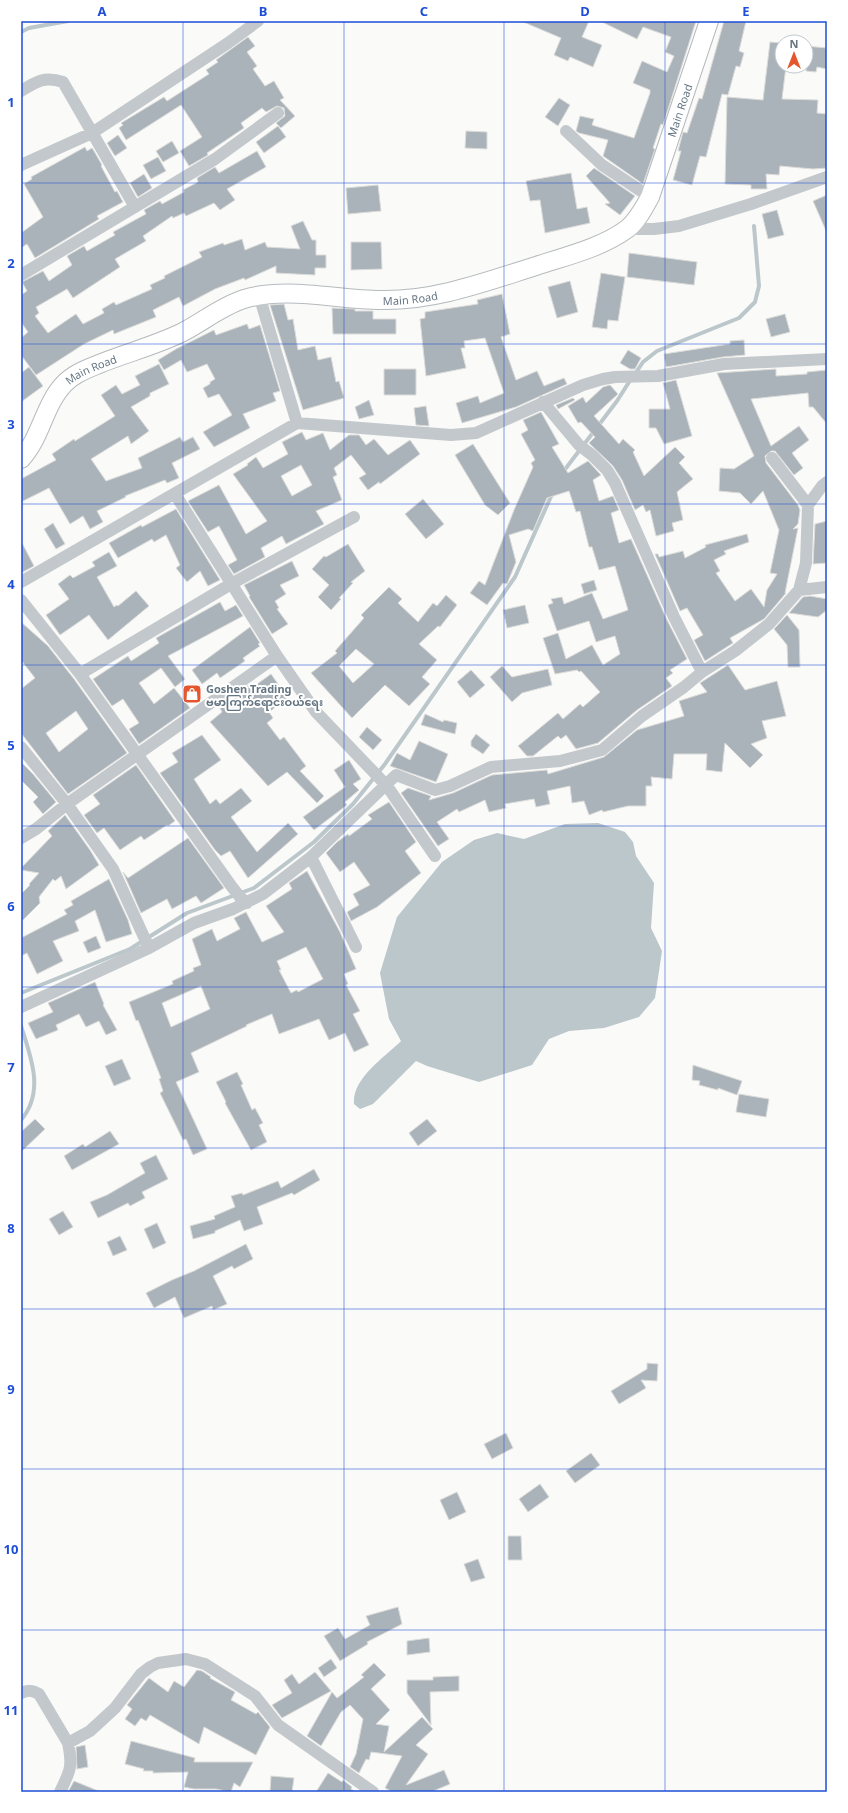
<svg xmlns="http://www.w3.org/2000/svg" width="848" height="1813" font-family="'Noto Sans','Noto Sans Myanmar',sans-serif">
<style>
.water{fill:#bbc7cb}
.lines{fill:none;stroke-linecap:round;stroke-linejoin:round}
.stream{stroke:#bbc7cb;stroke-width:4}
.building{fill:#aab3b9;stroke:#dcdcda;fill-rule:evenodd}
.primary-casing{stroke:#b5babe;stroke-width:20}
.street{stroke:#c3c8cc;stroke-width:12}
.primary{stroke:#fff;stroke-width:18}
.grid{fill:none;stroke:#1d4ed8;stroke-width:1;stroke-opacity:0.55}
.labels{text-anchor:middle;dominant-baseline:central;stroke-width:4;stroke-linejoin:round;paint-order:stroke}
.street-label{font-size:11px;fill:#657683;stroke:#fff}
.poi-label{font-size:11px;font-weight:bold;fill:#657683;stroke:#fff;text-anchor:start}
.neatline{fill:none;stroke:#1d4ed8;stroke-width:1.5}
.grid-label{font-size:13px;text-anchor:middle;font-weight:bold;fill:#1d4ed8}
</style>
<rect width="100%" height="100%" fill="#fafaf8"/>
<path class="water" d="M598,823l27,9 8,10 3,14 18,27 -3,45 11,23 -7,47 -16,19 -35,11 -35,3 -20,8 -17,26 -53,17 -52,-16 -11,-5 -43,43 -13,5 -6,-5c-2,-26 30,-46 47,-63l-12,-22 -9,-46 17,-56 45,-55 32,-22 23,-7 27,6 41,-15z"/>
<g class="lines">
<path class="stream" d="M21,32l8,-4 39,-7
M635,374l8,-12 14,-11 82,-33 16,-16 4,-16 -5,-60
M563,472l54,-71 14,-22
M21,993l109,-44 57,-36 67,-25 60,-46 39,-38 32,-40 130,-187 38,-85
M21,1026c10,31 24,66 0,94"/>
</g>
<path class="building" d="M521,21h68l-7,16 20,8 -9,22 -23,-10 -2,4 -14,-6 7,-17z
M600,21h96l-33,104 -2,-1 -8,24 2,1 -12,35 -40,-28 5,-16 -29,-7 -3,-2 4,-15 14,3 -2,6 42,13 16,-45v-3l-17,-7 9,-22 25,11 7,-16 -9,-4 6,-15 -28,-10 -6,12z
M724,21h22l-7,30 5,2 -4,14 -4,-1 -8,29 -6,-1 -16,63 -6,-1 -8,29 -19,-5 8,-29h-3l5,-19 4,1 12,-35 3,1z
M248,37l7,9 -8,6 10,14 -4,3 12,17 9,-5 10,17 -4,2 15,16 -14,12 -5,-5 9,-7 -1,-8 -7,-2 -11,6 -4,-4 -21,15 3,5 -37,25 1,2 -19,11 -9,-15 22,-14 -21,-32 -55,35 -7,-12 4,-3 -2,-2 43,-26 3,4 42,-27 -3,-4 12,-8 -2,-2z
M770,42l12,1v23h4l-4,33 36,1 -1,13 10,1v54l-14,1 -33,-3 -1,9 -13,-1 1,15h-16v-4l-26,-1 2,-87 36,3z
M806,46l21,2v21l-10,-2 -1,5 -10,-1z
M559,98l11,7 -12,21 -13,-9z
M278,126l8,11 -22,16 -8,-11z
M466,131l21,1v17l-22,-1z
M118,135l9,13 -12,8 -8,-13z
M172,141l7,12 -16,9 -7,-11z
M85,147l2,4 5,-3 2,3 8,14 -1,1 14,26 2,-1 6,11 -26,14 2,3 -64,39 -8,-14 -6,4v-15l22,-16 -19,-33 8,-5 -1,-2z
M257,151l9,16 -39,22 8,11 -15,10 -6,-7 -28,13 -2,-3 -11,5 -1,-2 -29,20 3,5 -31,18 5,8 -47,31 -6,-9 -31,18 3,6 -4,3 13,17 28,-19 7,10 21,-11 -2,-4 12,-7 2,3 36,-16 -2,-4 15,-7 -1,-2 38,-19 -3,-5 24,-9 1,2 18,-6 3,11 20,-8 2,5 33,2 -9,-23 12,-5 9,19h4v15h10v13h-11v7l-39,-2v-7l-31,14 -1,-2 -29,11 -32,17 -4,-9 -26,13 3,7 -42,17 -1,-4 -29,14 -48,31 -15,-20v-17l7,-6 -7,-10v-27l6,-4 -5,-9 21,-11 6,10 23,-16 -5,-9 17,-10 3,5 28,-16 -2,-3 33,-18 -2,-4 16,-9 2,3 22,-12 -1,-2 15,-8 -1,-4 18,-11 4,6z
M158,157l8,14 -15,8 -8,-14z
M594,168l41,28 -15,19 -15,-11 5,-1 -24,-27z
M571,173l6,36 10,-2 3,16 -45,10 -5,-33 -10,1 -4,-20z
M144,174l8,14 -14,9 -8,-14z
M378,185l3,26 -33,3 -2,-26z
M827,195v38l-14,-32z
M777,210l7,25 -16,4 -6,-25z
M351,242h30l1,27 -31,1z
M629,253l68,9 -3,23 -67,-8z
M601,273l24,4 -7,44 -10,-1 -1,9 -15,-2z
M570,281l8,31 -21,6 -9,-31z
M502,294l8,40 -9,3 15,43 21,-9 7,15 20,-8 3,6 -51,23 -54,16 -6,-20 22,-7 2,7 24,-10 -19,-55 -21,3 1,7h-4l5,20 -40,8 -6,-57 5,-1v-6l53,-8 -1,-4z
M284,304l4,16 5,-1 5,31 17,-4 3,14 13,-3 5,25 3,-1 5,17 -41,12 -33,-105z
M332,308l23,1v2h18v8h23v15h-63z
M785,314l5,18 -19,5 -5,-18z
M247,324l2,5 11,-4 20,66 -7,2 3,8 -33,13 7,14 -36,19 -11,-15 29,-17 -13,-21 -11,4 -5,-10 7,-4v-2l5,-3 -8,-15 -20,8 -6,-12 -17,10 -6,-10 18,-11 38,-19 2,5z
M744,340l1,15 -22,2 -57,10 -2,-13 66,-10v-3z
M628,350l13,8 -6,11h-5l-10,-6z
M159,364l10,20 -19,9v3l-19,11 18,24 -18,13 -3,-8 -37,23 15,22 36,-13 -4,-10 42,-21 3,5 10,-5 7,12 -28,14 7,15 -12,5 -2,-3 -40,16 1,1 -29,14 6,11 -13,7 -7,-13 -13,8 -21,-36 -28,14v-23l35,-19 -4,-6 22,-15 1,2 40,-25 -14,-21 15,-10 6,9 18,-9 -5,-9z
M29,367l14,19 -22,16v-29z
M384,369h32v26h-32z
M776,369v7l31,-2v-2l20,-2v54l-14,-17h-4l-1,-14 -57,6 20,47 28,-20 10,14 -17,13 11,15 -9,7 -19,-24h-4l-6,5 1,7 32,42 2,5 -2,14 -5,5 5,-1 -13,65h1l-22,26 -34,19 3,5 -28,18 -11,-21 9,-5 -16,-27 -7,3 -25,-57h3l1,3 24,-6 2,7 21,-11 -1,-2 42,-11 2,8 -25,9 2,3 -12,6 6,11 -4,2 19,28 16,-12 13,18 3,-17 10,-16 -7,-1 9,-43 -16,-39 -12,13 -11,-11 -21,-2 1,-23 14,1 20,-13 -37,-83z
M676,380l16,56 -28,8 -8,-16h-7v-19h21l-7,-26z
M610,385l8,9 -24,22 25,28 4,-5 12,11 -2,2 11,24 31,-29 10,10 -6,6 14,16 -16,13 6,28 -11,3 2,8 -18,5 -6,-26 -4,2 -3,-7 -8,5 -13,-30 -9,-14 -24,-23 6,-6 -14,-15 -3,1 -10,-17 15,-9 3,6 17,-16z
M573,398l2,2 -17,9 -2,-4z
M369,400l5,15 -15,4 -4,-12z
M426,406l3,20 -13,-1 -2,-17z
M541,412l18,32 -7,3 16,26 20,-12 13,14 -8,5 6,21 14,-5 6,14 -8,3 8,30 12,-4 36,81 20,39 -17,11 3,3 -7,5 6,8 -35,24 -39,33 -22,6 -10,-14 -5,4 -3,-3 -25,20h-6l-9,-10 5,-4 35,-29 5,6 17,-15 3,3 17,-15 -19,-21 -2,1 -2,-2 -22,4 -12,-36 15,-5 8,26 26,-14 11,20 17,-11 -5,-18 -19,6 -7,-21 -32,10 -9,-26 5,-2 -2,-4 11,-2 2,7 28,-11 11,26 25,-9 -13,-44 -16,4 -7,-23h-3l-9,-36 -4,1 -7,-21 -22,7 -14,33 -5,-2 -19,6 7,27 -9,22 -4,-1 -16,22 -17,-12 9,-12 6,4 29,-75 19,-43 -2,-4 4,-3 -14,-26 7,-4 -5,-10z
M302,432l4,8 17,-7 7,17 19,-15h10l7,10 8,-6 14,16 22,-15 10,14 -40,30 -1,-2 -11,8 -9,-12 7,-4 -15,-19 -17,13 3,7 -4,2 9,23 -26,11 8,13 -38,20 -4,-8 -21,12 4,9 -31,17 -6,-9 9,-5 -18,-34 -11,6 -20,-31 31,-16 27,49 21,-13 -34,-47 15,-9 -1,-1 9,-7 7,11 25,-14 -6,-12zM301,465l11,20 -20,11 -11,-20z
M473,444l37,59 -12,12 -13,-10 -30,-50z
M423,499l21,25 -18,15 -21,-25z
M176,509l44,71 -12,6 -8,-15 -13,11 -11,-14 4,-3 -14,-30 -12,7 -2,-3 -34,19 -9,-15 32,-18 1,2z
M827,521v42l-14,1 2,-40z
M53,523l12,21 -9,5 -12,-20z
M21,541l13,25 -13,7z
M348,544l17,27 -14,11 2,1 -14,15 2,1 -10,11 -13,-13 11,-12 -17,-16 12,-13 2,1z
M109,552l8,14 -20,11 17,30 3,-2 1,1 18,-15 13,15 -41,34 -19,-25 -29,20 -14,-20 23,-16 -11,-15 12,-9 3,3 22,-12 -3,-4z
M292,561l7,15 -19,9 6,9 -11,7 4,7 -2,1 11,15 -16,10 -23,-37 1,-1 -6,-11z
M594,580l3,10 -13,4 -3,-10z
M389,587l13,12 -4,4 20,19 15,-19 4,3 9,-11 11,10 -17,22 -2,-1 -19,18 18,16 -15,17 8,7 -21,22 -24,-21 -33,33 -41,-45 26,-20 -2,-2 29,-33 -3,-3zM356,649l18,15 -21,19 -14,-17z
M810,596l17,3v11l-9,7 -29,-4 14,-16z
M220,602l5,9 11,-6 7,11 -75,40 17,23 -10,8 -14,-19 -22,15 15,21 20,-16 16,20 -51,36 -10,-15 10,-6 -16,-24 -11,7 -19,-27 35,-23 3,5 28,-18 -3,-5z
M525,605l4,18 -22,5 -4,-18z
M787,615l12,15 1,37h-12l-1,-22 -13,-16z
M21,622l27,24 26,33 53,74 -59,41 -47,-61v-44l14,-11 -14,-18zM76,711l12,18 -29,23 -13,-19z
M250,627l10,16 -2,1 2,2 -17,12 2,3 -25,17 -3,-5 -15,11 -10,-14z
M728,665l17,25 32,-9 9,35 -24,5 5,17 -16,6 12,11 -13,13 -25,-25 -3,29 -16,-2 1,-16h-33l-2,25 -21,-2 1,9h-6v20h-18l-25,6 -1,-2 -13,5 -5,-14 -12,2 -2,-17 -23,5 3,13 -14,3 -2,-8 -29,5 1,4 -17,4 -4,-12 -26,12 -2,-3 -20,13 12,17 -11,7 -37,-53 7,-5 23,8 -2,4 24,-7 39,-18 55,-5 1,4 56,-17 33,-27 47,-14 -5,-15 28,-9 -7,-9z
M502,666l10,11 36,-8 4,16 -30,8 -10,9 -22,-25z
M471,670l14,15 -15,13 -13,-16z
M271,674l17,24 -19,14 4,6 -6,5 13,17 4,-3 22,29 -6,5 24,25 -7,7 -30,-31 -19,14 -58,-64 12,-10 -2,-4 13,-9 -1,-2 18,-13 3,3z
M425,714l18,8 1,-2 13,3 -2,11 -34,-9z
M367,727l15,13 -9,10 -14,-13z
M476,734l14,11 -7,9 -12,-8v-5z
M202,735l19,25 -27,19 16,25 6,-5 4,5 21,-16 11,13 -21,16 26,35 31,-29 10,11 -50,44 -18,-27 -9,5 -6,-6 -55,-77 18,-11 -6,-9z
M419,741l29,13 -12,28 -46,-16 7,-13 13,7z
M349,760l12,19 -8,5 6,6 -14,12 2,3 -33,25 -11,-13 42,-30 -11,-17z
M21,762l12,12 23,28 -13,12 -10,-12 5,-5 -17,-17z
M136,765l39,56 -7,5 -1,-1 -23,15 -3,-4 -21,14 -16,-22 -7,5 -13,-18 16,-11 -7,-9z
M389,802l27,40 -11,9 16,22 -44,34 -26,14 -4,-9 12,-7 -6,-11 17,-9 -16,-23 -14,10 -14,-19 11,-11 11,-8 1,2 23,-17 -4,-4z
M65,815l25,35 9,15 -33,24 -5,-13 -6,5 -2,-2 -14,18 1,6 -19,19v-28l9,-9 -1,-1 10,-11 -18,-3v-2l31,-32 -4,-5z
M188,838l36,50 -23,15 -5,-7 -24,13 -5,-10 -26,14 -18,-41 5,6z
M307,871l33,61 16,37 -12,5 4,10 -2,1 14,26 -7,3 16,31 -15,7 -9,-19 -16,7 -10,-21 -40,15 -7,-20 -26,11 1,1 -56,27 8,19 -23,10 31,67 -14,6 -7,-16 -3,1 -23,-47 3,-2 -4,-12 2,-1 -23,-58 -2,1 -7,-19 44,-18 -1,-3 22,-10 -1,-3 8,-3 -9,-26 20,-10 5,12 23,-12 -6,-11 12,-6 16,30 22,-10 -18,-26 26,-17 -3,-6zM306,947l17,32 -25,13 -1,-2 -6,3 -12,-23h2l-4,-9zM201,986l9,23 -39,18 -9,-24z
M109,879l19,41 4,14 -26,8 -11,-32 -20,11 4,10 -26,10 10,20 -26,13 -10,-21 -6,3v-18l46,-24 -3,-4 9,-5 -2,-4z
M96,936l5,12 -13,5 -5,-11z
M95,982l9,22 -1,1 14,25 -11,5 -7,-14 -13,6 -7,-13 -23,11 2,5 -22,9 -8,-16 25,-11 -5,-9z
M122,1059l9,20 -17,7 -9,-20z
M693,1065l49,16 -5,14 -19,-7v2l-19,-5 1,-4 -8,-1z
M237,1072l6,12 -2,1 11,25 3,-2 8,15 -4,2 8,17 -16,8 -26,-47 1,-1 -10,-20z
M739,1094l30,5 -3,18 -30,-5z
M35,1119l10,10 -24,23v-20z
M427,1119l10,12 -19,15 -9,-13z
M110,1131l9,13 -47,26 -8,-14 19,-12 2,3z
M156,1155l12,24 -26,13 3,6 -15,8 -2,-3 -30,15 -8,-16 17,-7 38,-22 -5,-10z
M314,1169l6,11 -26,15 -2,-2 -35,14 6,17 -19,7 -4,-11 -25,11v2l-22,6 -3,-13 25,-7 -1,-3 21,-9 -4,-11 11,-3 1,2 35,-14 3,7z
M63,1211l10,16 -14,8 -10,-16z
M157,1223l9,20 -13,6 -9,-20z
M120,1236l7,14 -14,6 -6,-14z
M246,1244l7,15 -19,10 -2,-3 -19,10 14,28 -14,6 -1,-4 -28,12 -9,-21 -21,11 -8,-15 26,-13 22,-9z
M647,1363l11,1 -1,17 -16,-1 5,8 -27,16 -8,-13 36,-22z
M506,1433l7,15 -21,11 -8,-15z
M591,1453l9,12 -25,18 -9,-12z
M540,1484l9,13 -21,15 -9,-13z
M457,1492l9,20 -17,8 -9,-20z
M508,1536h13l1,24h-14z
M478,1559l7,19 -14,4 -7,-18z
M398,1607l4,17 -35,18 1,2 -28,17 -16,-25 14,-8 7,11 25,-14 -4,-9z
M429,1638l1,14 -23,3v-14z
M331,1659l6,9 -13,9 -6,-9z
M374,1663l12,12 -15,14 19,21 -14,14 13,2 -5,26 38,-35 11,12 -17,16 12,9 -22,31 38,-15 6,14 -19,8h-42l2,-1 -6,-3 17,-32 -31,-4 -2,8 -3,-1 -7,14 -9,-6 6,-13 7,-35 -13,-14 -9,7 -20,34 -14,-10 25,-44 5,6 27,-21 -3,-2z
M197,1670l5,1 9,6 -1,1 25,14 -4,8 25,14 2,-2 12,15 -14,28 -52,-28 -5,17 -49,-29 -4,6 -5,-3 -6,8 -10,-7 7,-10 -5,-4 22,-27 19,14 6,-11 10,6z
M315,1672l16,19 -49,27 -10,-13 20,-12 -8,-13 8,-6 7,10z
M459,1676v15l-29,1 1,33 -24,-32v-13h26v-3z
M131,1741l64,17 -1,4h59l-13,25 -6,-4 -3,9 -15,-3h-22l-10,-2 4,-15 -35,1v-2h-10l1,-2 -19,-5z
M85,1745l3,22 -11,2 -1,-22z
M328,1773l14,9 1,-2 9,7 -1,2 5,3h-40z
M271,1776l23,2 -2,14h-22z
M74,1781l27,11h-33z"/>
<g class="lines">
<defs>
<g id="primary">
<path id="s1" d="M21,459c20,-21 23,-54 43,-75 9,-10 23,-15 35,-20 27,-11 58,-19 84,-32 21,-11 39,-26 61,-33 44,-13 92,1 137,1 54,1 104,-18 155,-34 30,-10 65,-18 91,-37 10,-8 17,-21 23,-32l59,-176"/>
</g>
</defs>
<use href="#primary" class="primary-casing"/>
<path class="street" d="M21,91c16,-10 24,-15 42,-9l72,125
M566,131l36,34 48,32
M21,165l71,-32 136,-90 30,-22
M627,229h27l25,-3 72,-22 76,-27
M21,275l194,-116 63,-46
M259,295l38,128
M543,402l36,43 13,10 15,15 8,13 59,134 28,55
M772,458l36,47
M175,494l102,162 39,56 71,74 48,70
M21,582l276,-159 154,12 25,-2 107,-48 20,-6 12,-2 43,-1 66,-12 103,-5
M799,590l28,-3
M21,600l59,74 152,213 8,10 7,6
M80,674l151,-90 123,-67
M21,747l46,57 46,65 36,79
M21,838l15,-9 31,-25 210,-148
M311,857l45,90
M21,1007l128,-59 45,-25 39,-14 30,-15 48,-37 85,-82 39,15 15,-4 41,-19 69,-6 42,-11 40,-34 42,-29 18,-15 33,-21 34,-27 30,-34 7,-27 2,-58 14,-19 5,-4
M21,1693c7,-3 11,-3 18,1l29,49
M60,1792c10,-21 13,-25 8,-49l22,-12 25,-23 26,-34 9,-7 8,-4 28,-4 19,5 50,32 23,29 95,67"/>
<use href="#primary" class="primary"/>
</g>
<path class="grid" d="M183,21v1771M344,21v1771M504,21v1771M665,21v1771M21,183h806M21,344h806M21,504h806M21,665h806M21,826h806M21,987h806M21,1148h806M21,1309h806M21,1469h806M21,1630h806"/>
<defs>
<symbol id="shop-square" viewBox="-11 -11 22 22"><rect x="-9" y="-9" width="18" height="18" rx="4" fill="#e4572e" stroke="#fff"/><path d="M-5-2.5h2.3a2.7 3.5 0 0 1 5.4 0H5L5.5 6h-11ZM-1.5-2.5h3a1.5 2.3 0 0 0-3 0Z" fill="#fff"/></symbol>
</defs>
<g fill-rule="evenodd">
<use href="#shop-square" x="181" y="683" width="22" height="22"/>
</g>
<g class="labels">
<g class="street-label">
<text stroke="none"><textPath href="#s1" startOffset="814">Main Road</textPath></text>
<text stroke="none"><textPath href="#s1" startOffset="454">Main Road</textPath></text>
<text stroke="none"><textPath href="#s1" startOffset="118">Main Road</textPath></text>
</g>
<g class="poi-label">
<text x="206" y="688">Goshen Trading<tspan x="206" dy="13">ဗမာကြက်ရောင်းဝယ်ရေး</tspan></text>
</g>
</g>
<rect width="848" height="1813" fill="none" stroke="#ffffff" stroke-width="44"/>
<g transform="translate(794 54)"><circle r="19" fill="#ffffff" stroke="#c1c8cd"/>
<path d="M0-3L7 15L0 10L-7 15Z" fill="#e4572e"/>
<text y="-6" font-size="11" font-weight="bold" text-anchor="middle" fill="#657683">N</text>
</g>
<rect x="22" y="22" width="804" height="1769" class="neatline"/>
<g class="grid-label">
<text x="102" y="16">A</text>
<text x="263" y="16">B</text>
<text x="424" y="16">C</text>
<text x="585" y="16">D</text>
<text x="746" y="16">E</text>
<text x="11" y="107">1</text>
<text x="11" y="268">2</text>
<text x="11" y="429">3</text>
<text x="11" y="589">4</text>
<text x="11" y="750">5</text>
<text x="11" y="911">6</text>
<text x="11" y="1072">7</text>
<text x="11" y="1233">8</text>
<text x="11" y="1394">9</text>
<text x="11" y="1554">10</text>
<text x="11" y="1715">11</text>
</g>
</svg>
